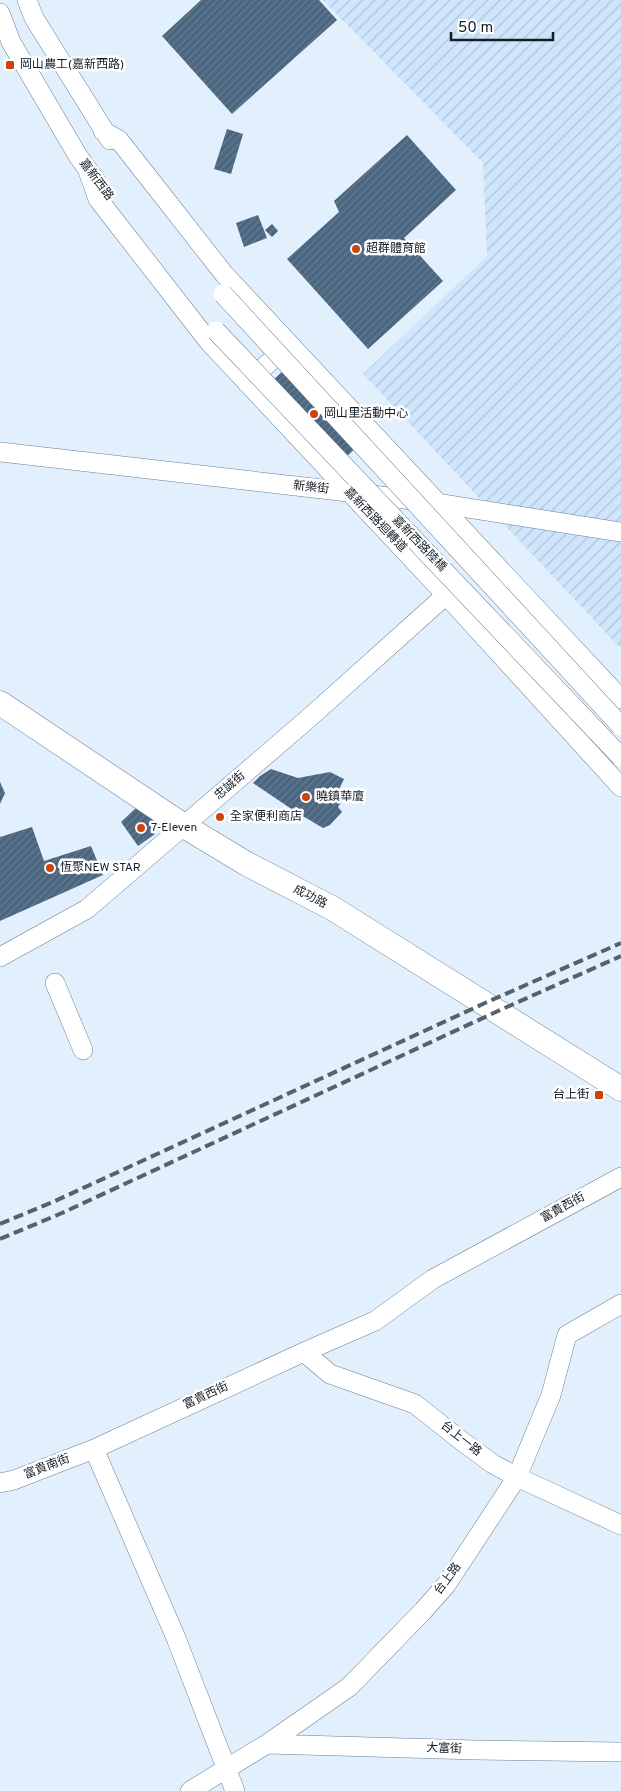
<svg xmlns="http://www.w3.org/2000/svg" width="621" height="1791" font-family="Overpass,'Noto Sans TC',sans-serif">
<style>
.industrial{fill:url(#industrial-furrows)}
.building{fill:url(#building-hatch)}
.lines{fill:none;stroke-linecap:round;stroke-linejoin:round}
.minor-casing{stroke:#6a7f93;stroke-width:20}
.major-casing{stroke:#6a7f93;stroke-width:25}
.minor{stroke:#fff;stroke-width:19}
.major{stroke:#fff;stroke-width:24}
.rail{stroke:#57616a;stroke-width:4;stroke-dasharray:10 5;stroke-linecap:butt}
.minor-bridge-casing{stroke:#6a7f93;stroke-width:20;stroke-linecap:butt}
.minor-bridge{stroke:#fff;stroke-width:19}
.poi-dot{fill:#cb440e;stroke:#fff;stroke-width:2}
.labels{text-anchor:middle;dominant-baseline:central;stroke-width:5;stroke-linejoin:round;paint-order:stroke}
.poi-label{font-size:12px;fill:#151d25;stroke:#fff;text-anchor:start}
.street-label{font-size:12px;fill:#151d25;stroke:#fff}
</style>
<defs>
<pattern id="industrial-furrows" width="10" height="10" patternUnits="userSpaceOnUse" patternTransform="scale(1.25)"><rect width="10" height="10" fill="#cee5fc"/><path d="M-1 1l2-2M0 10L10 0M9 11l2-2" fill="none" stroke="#b0c4d8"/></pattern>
<pattern id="building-hatch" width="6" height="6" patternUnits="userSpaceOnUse" patternTransform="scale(1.25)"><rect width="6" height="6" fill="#4a6680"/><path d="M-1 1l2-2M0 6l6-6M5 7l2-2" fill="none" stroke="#667b90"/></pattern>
</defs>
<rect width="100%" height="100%" fill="#e2f0fd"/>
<path class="industrial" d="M323,0h298v649l-258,-275 124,-118 -4,-93z"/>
<path class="building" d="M201,0h118l18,20 -105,94 -70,-78z
M227,129l16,5 -12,40 -17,-5z
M407,135l49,55 -52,48 39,43 -75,68 -81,-90 52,-47 -5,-11z
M258,215l9,23 -23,9 -8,-24z
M272,224l6,7 -6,6 -7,-7z
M292,362l73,77 -28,27 -73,-77z
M271,769l27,9 32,-6 14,7 -7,15 5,7 -4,6 4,5 -12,13 -7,3 -27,-16 -43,-29 7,-7z
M0,782l5,11 -5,11z
M139,805l19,13 -3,16 -17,12 -17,-24z
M32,827l12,34 47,-15 12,29 -103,46v-84z"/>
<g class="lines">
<defs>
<path id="minor" d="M27,0l7,18 76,122
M0,13l11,29 67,114 18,25
M103,131l16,9 105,134 397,425
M88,171l10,28 111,143 237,253 175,192
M247,383l42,-39
M0,452l348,40 88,11 185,29
M0,957l87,-48 222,-191 137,-123
M55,983l28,67
M304,1352l26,22 85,30 48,38 30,22 24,13 104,48
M94,1449l82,189 59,153
M0,1483l14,-3 80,-31 210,-97 71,-31 58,-42 188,-102
M267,1744l209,6 145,2
M190,1791l77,-47 82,-57 74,-76 23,-26 71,-108 34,-82 16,-60 54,-31"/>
<path id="major" d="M0,703l184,123 63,38 85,44 289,181"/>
</defs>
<use href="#minor" class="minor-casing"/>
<use href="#major" class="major-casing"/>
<use href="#minor" class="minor"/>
<use href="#major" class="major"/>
<path class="rail" d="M0,1224l55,-23 430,-198 136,-60
M0,1239l62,-26 436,-202 123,-55"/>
<defs>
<path id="minor-bridge" d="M223,294l398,432
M216,331l405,426"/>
</defs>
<use href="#minor-bridge" class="minor-bridge-casing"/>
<use href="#minor-bridge" class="minor-bridge"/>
</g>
<g class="poi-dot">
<rect x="5" y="60" width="10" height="10" rx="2.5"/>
<circle cx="356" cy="249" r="5"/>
<circle cx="314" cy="414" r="5"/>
<circle cx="306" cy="797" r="5"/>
<circle cx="220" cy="817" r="5"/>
<circle cx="141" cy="828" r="5"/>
<circle cx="50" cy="868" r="5"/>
<rect x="594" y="1090" width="10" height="10" rx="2.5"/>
</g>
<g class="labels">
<g class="poi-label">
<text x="20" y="65">岡山農工(嘉新西路)</text>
<text x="366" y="249">超群體育館</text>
<text x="324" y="414">岡山里活動中心</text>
<text x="316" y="797">曉鎮華廈</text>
<text x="230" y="817">全家便利商店</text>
<text x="151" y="828">7-Eleven</text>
<text x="60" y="868">恆聚NEW STAR</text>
<text x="589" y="1095" text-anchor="end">台上街</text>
</g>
<g class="street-label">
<text transform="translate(96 180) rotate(53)">嘉新西路</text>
<text transform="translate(311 488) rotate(6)">新樂街</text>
<text transform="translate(375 520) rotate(46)">嘉新西路迴轉道</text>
<text transform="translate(419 544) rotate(46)">嘉新西路陸橋</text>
<text transform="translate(230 786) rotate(-41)">忠誠街</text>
<text transform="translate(310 897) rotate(27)">成功路</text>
<text transform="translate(563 1208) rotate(-29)">富貴西街</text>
<text transform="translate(206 1396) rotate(-25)">富貴西街</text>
<text transform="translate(461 1439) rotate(38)">台上一路</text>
<text transform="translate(47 1467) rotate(-21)">富貴南街</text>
<text transform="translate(448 1579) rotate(-54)">台上路</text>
<text transform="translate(444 1749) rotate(2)">大富街</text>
</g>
</g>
<path d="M451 32v8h102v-8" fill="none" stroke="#151d25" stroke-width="2.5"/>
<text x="458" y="32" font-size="15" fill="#151d25" stroke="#ffffff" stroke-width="4" paint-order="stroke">50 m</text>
</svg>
